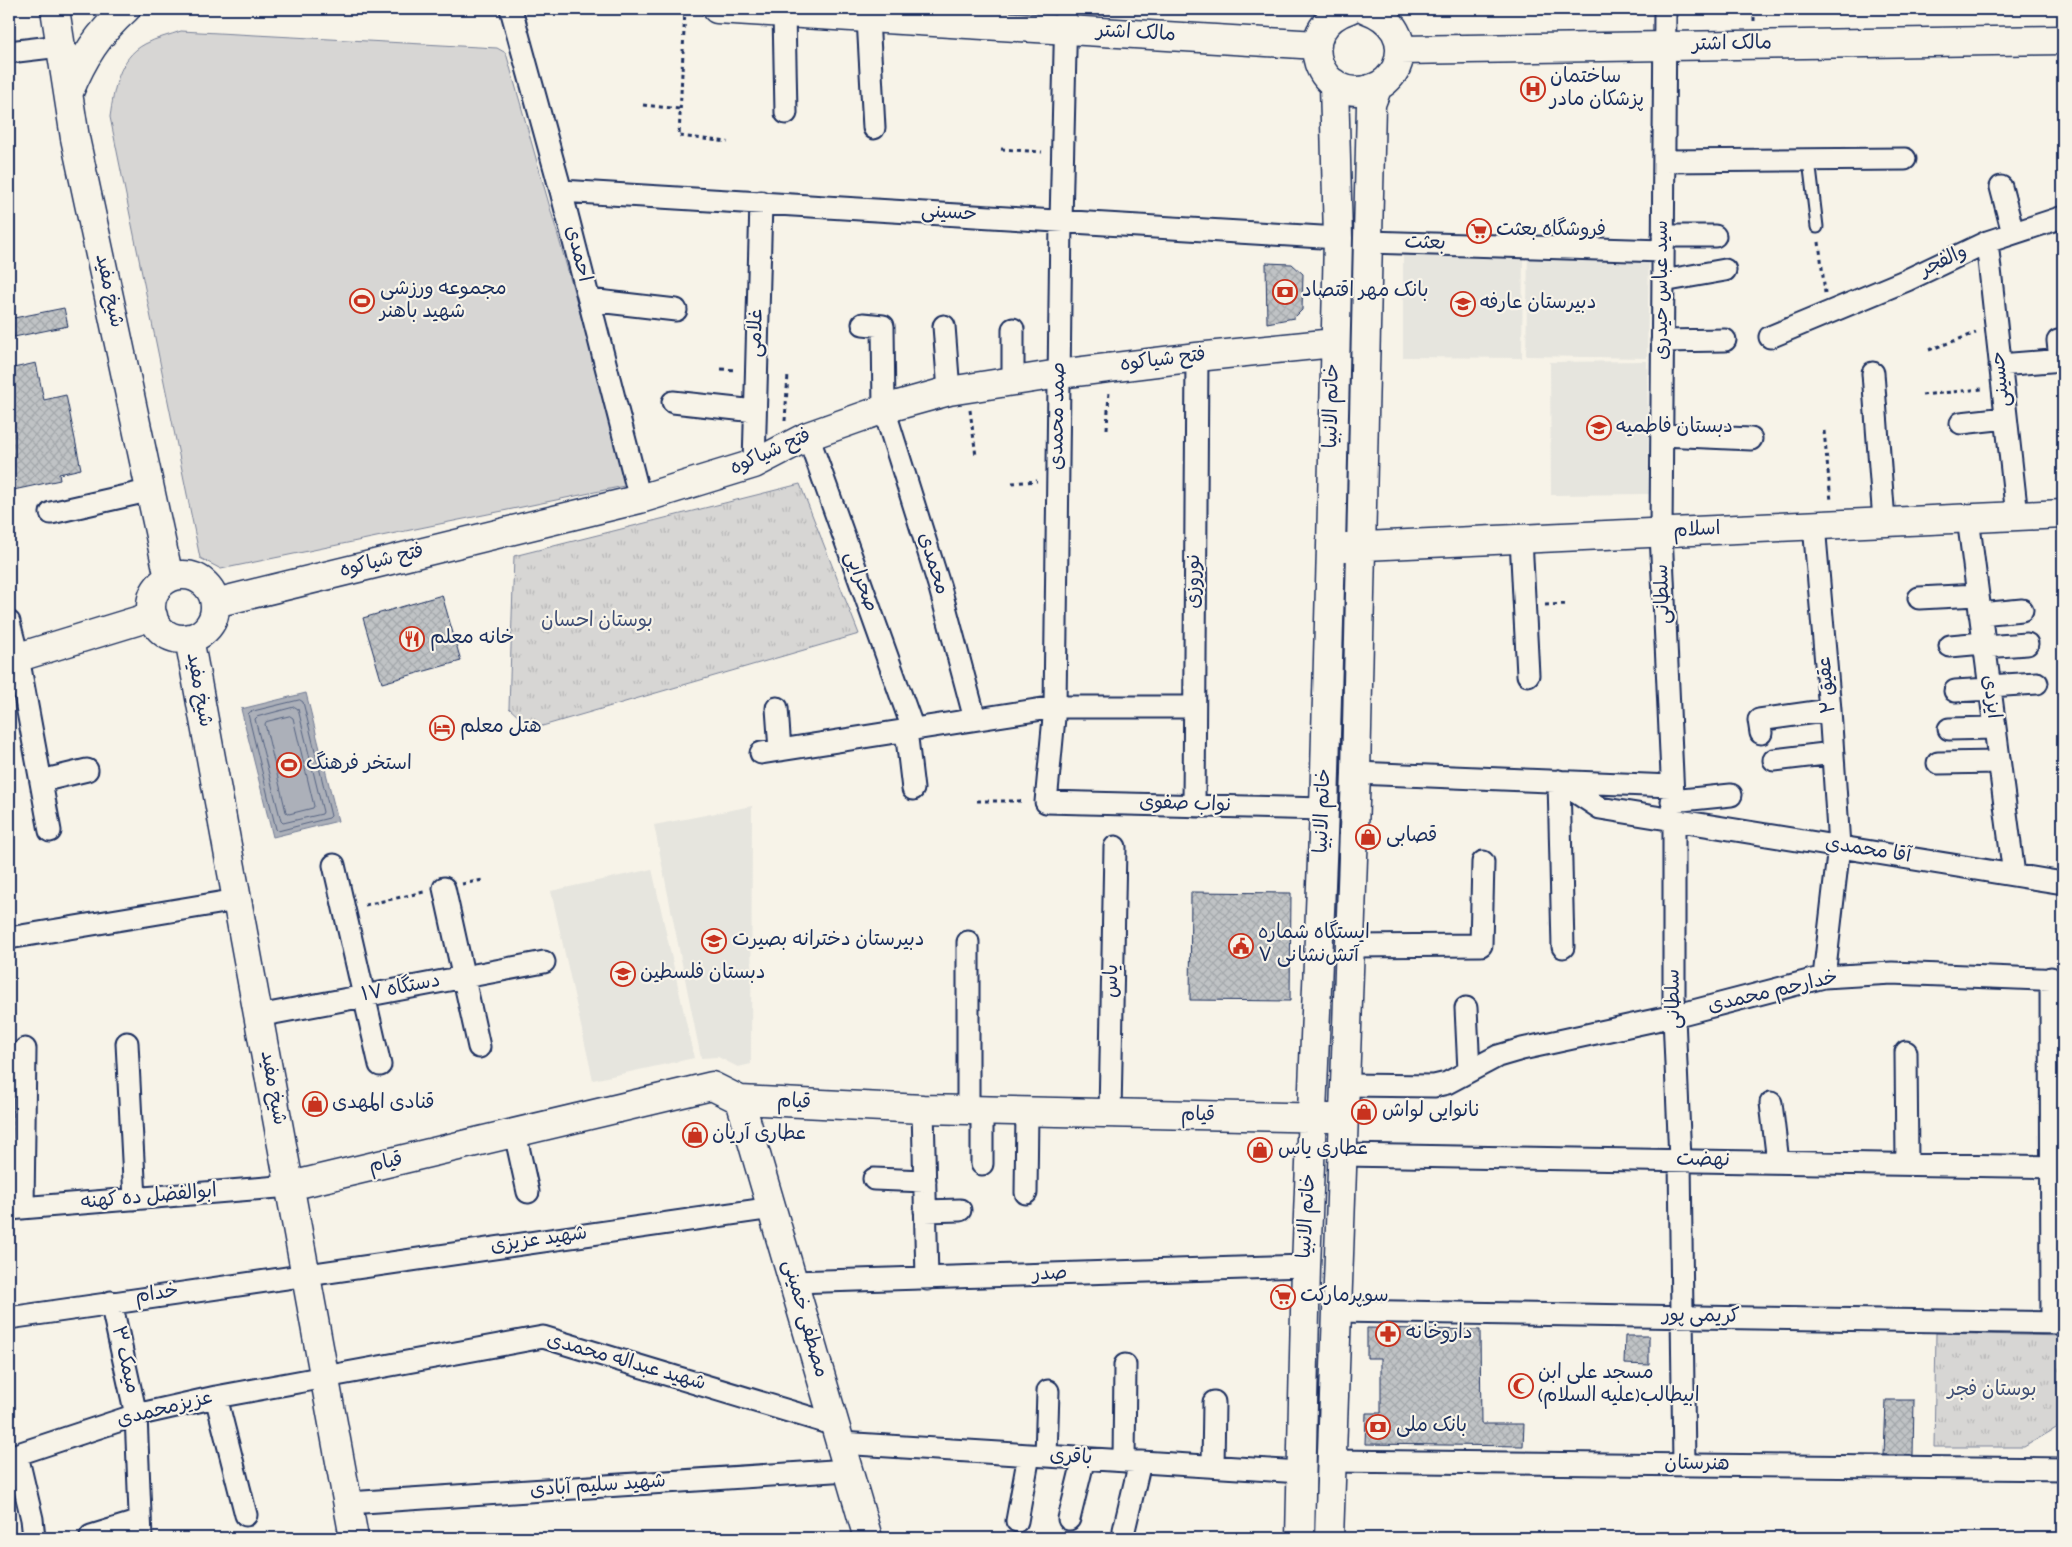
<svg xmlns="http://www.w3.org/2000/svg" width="2072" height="1547" font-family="Dekko,'Playpen Sans Arabic',sans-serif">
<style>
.built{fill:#e6e5de}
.grass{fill:url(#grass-tufts);stroke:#798299}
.pitch{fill:#d7d6d4;stroke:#798299}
.water{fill:#acb0b9;stroke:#727c95}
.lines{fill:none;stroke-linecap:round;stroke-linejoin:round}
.shore{stroke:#556382;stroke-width:1}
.building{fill:url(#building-cross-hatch);stroke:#1b2f5e}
.lane-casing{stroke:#1b2f5e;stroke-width:15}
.street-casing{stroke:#1b2f5e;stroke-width:25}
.secondary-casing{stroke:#1b2f5e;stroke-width:31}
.path{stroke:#1b2f5e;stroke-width:3;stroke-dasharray:4 4;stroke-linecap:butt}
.lane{stroke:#f7f3e8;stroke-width:11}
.street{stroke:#f7f3e8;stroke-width:21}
.secondary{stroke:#f7f3e8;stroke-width:28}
.labels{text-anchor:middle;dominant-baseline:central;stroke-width:4.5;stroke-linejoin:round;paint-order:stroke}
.street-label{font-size:20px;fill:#1b2f5e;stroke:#f7f3e8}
.poi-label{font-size:20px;fill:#1b2f5e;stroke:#f7f3e8;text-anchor:start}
.park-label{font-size:20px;fill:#415076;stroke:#f7f3e8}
</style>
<defs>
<pattern id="grass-tufts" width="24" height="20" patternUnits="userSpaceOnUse" patternTransform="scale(1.25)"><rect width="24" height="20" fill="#d7d6d4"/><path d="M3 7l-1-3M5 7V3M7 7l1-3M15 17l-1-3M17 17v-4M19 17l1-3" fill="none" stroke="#b8b8b8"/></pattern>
<pattern id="building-cross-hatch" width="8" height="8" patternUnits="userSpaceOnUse" patternTransform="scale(1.25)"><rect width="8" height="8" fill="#c0c3c5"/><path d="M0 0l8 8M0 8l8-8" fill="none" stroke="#a4a8ac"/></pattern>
</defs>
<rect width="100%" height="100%" fill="#f7f3e8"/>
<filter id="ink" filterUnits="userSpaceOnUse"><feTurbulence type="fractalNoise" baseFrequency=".02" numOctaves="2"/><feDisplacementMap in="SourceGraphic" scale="10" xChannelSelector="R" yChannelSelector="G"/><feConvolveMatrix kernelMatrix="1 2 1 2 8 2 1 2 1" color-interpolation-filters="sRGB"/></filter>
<g filter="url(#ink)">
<path class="built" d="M1403,250l120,1 -1,107 -119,-1z
M1528,252l121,2 -2,104 -121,-2z
M1647,361l2,133 -98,1 -1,-133z
M752,806l-1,258 -13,3 -20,-10 -17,1 -47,-233z
M652,869l42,189 -101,22 -42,-189z"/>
<path class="grass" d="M800,484l59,150 -327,95 -23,-21 5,-152z
M1936,1333l127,3v88l-39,23h-90z"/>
<path class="pitch" d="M181,31l316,17 9,5 123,432 -408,84 -21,-11 -90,-441c4,-27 8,-59 35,-73 11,-6 25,-9 36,-13z"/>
<path class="water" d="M306,693l32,128 -65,16 -32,-128z"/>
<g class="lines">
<path class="shore" d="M300,700l3,2 28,114 -2,2 -51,13 -2,-2 -28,-115 2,-2z
M295,707l3,2 25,103 -1,2 -39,9 -2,-2 -26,-102 2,-2z
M290,716l3,2 21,88 -1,2 -24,6 -3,-2 -21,-88 1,-2z"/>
</g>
<path class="building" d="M1266,263l26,1 11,10 -1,36 -8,8 -27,5z
M64,308l4,18 -59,12v-19z
M36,363l8,37 22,-5 15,74 -22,5 1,6 -51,11v-122z
M442,595l19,66 -79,22 -19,-65z
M1191,892l100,1 -1,108 -100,-1z
M1367,1328l113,2 1,94h43l-1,22 -158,-2 1,-31h15v-55h-14z
M1625,1336h24v29l-25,-1z
M1886,1400h28l-1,55h-29z"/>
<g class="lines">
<defs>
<path id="lane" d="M1809,160l8,67"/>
<path id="street" d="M511,9l50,182 79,308
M1066,9l-5,212 -6,486 -9,95 278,7
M1665,9l-4,524 13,286v197l6,144 4,305
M784,13l2,100
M868,18l6,110
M9,52l51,-6
M1664,161l241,-2
M2001,187l12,46
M561,191l777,47
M1663,236h52
M1368,242l295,9
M1987,242l30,274
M1663,281l62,-11
M589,300l87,10
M863,324l20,2 1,83 56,179 35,131
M944,326l5,65
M1770,337l137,-57 80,-38 76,-25
M1662,341l63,-1
M2058,341l2,19
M2000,365l63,-5
M1873,373l11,148
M1013,381v-52
M673,402l82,9
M1961,423l45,-5
M1662,435l89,4
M808,436l105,293
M754,464l7,-262
M51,513l101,-23
M1968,518l46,357
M1814,525l16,185 9,136 -15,131
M1521,539l7,136
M1919,598l58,-3
M1980,614l42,-4
M9,622l9,35 32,174
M1950,646l33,-3
M1984,647l43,-3
M1989,686l48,-3
M1955,691l34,-2
M777,708l3,42
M1949,729l45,-1
M906,730l7,59
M1761,733l-2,-13 71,-10
M761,753l294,-46h139
M1774,760l59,-7
M1938,763l61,-1
M1356,773l315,13
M41,781l46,-11
M1559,781l41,27 463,75
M1559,781l4,166
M1672,801l59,-6
M1194,806l3,-449
M334,865l46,200
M444,888l35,159
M9,938l228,-38
M1350,946l131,-1 2,-83
M2051,978l1,345
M1466,1008l3,63
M258,1016l286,-54
M127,1043l8,156
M1906,1052l1,112
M1346,1085l88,1 13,-3 51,-27 24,-7 152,-33 150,-39 68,-4 171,7
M1771,1103l7,59
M923,1109l4,170
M968,1110v-168
M1110,1114l5,-267
M515,1133l13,59
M1343,1155l720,12
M982,1164v-53
M874,1179l51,2
M1026,1193l1,-81
M23,1208l2,-159
M9,1209l281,-23
M925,1211l35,-1
M793,1282l513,-16
M111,1302l25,113 5,123
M1338,1311l725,12
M9,1318l763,-110
M216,1397l30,118
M840,1443l461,29
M17,1455l15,64 2,19
M1046,1456l2,-65
M9,1457l127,-42 80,-18 327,-60 292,88
M1124,1461l1,-96
M1331,1461l732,8
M1213,1466l1,-64
M348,1503l500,-33
M1069,1519l15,-61
M1017,1521l12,-66
M1124,1530l16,-68
M91,1536l49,-15"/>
<path id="secondary" d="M55,9l20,129 94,440
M717,9l600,36
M1350,9c-61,20 -30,98 23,79 10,-3 18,-11 23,-20 12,-28 -4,-50 -30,-59
M1400,50l663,-10
M69,92c14,-34 29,-58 57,-83
M1343,547l720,-33
M151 607a32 32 0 1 1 64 0a32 32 0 1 1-64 0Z
M215,603l425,-104 114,-35 54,-28 76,-27 65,-18 110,-17 138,-17 137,-14
M189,638l165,900
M9,660l144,-44
M740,1100l128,438
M290,1186l422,-100 28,14 183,9 407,9
M1300,1538l6,-272 18,-457 7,-262 7,-309 -4,-155
M1329,1538l27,-765 15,-669 7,-18"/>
</defs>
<use href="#lane" class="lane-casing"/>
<use href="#street" class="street-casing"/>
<use href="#secondary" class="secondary-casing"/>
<path class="path" d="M685,9l-6,127 49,6
M1754,9v14
M643,105l37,4
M1001,149l41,3
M1819,242l6,51
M1929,350l47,-17
M721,369l15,1
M1922,395l60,-6
M970,410l6,46
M785,421l3,-47
M1107,429l2,-38
M1824,431l7,70
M1012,483l25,-2
M1545,605l24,-1
M977,801h48
M462,884l21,-4
M365,905l59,-13"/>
<use href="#lane" class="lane"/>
<use href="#street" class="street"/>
<use href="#secondary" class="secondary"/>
</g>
</g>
<defs>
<symbol id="hospital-ring" viewBox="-11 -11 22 22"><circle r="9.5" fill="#f7f3e8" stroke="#c8321e" stroke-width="1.5"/><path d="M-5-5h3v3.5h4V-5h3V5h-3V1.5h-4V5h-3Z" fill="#c8321e"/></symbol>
<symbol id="supermarket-ring" viewBox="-11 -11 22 22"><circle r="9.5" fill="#f7f3e8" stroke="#c8321e" stroke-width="1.5"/><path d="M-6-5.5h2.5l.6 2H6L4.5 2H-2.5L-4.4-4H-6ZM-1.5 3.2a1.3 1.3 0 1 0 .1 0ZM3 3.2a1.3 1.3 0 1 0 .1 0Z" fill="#c8321e"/></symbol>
<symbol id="bank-ring" viewBox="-11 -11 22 22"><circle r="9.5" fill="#f7f3e8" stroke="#c8321e" stroke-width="1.5"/><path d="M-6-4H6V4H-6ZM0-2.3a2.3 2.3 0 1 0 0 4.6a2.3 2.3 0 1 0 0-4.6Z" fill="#c8321e"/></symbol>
<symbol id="stadium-ring" viewBox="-11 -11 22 22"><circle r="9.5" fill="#f7f3e8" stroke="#c8321e" stroke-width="1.5"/><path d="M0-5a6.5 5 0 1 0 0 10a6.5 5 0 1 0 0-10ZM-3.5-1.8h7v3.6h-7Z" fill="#c8321e"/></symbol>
<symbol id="school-ring" viewBox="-11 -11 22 22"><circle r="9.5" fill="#f7f3e8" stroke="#c8321e" stroke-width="1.5"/><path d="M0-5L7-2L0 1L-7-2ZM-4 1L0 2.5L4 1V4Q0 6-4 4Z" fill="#c8321e"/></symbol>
<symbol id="restaurant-ring" viewBox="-11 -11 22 22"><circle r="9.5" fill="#f7f3e8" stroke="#c8321e" stroke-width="1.5"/><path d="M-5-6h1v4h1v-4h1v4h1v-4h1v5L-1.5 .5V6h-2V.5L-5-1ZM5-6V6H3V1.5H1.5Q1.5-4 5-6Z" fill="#c8321e"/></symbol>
<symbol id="hotel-ring" viewBox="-11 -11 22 22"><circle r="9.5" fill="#f7f3e8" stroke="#c8321e" stroke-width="1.5"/><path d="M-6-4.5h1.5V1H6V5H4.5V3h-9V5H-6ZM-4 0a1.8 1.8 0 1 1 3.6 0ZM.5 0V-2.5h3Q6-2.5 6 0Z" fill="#c8321e"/></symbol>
<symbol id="shop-ring" viewBox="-11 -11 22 22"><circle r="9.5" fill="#f7f3e8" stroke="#c8321e" stroke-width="1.5"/><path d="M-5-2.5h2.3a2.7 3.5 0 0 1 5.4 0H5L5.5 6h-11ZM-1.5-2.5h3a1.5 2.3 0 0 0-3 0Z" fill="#c8321e"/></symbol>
<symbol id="civic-ring" viewBox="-11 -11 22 22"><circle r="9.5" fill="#f7f3e8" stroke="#c8321e" stroke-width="1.5"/><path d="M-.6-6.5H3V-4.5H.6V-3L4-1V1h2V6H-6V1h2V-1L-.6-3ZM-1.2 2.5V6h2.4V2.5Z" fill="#c8321e"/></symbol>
<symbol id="pharmacy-ring" viewBox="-11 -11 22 22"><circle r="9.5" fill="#f7f3e8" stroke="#c8321e" stroke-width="1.5"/><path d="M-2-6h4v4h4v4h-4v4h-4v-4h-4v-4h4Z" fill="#c8321e"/></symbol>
<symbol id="mosque-ring" viewBox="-11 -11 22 22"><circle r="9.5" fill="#f7f3e8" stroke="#c8321e" stroke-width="1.5"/><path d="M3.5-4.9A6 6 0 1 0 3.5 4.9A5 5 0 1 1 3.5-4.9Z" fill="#c8321e"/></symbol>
</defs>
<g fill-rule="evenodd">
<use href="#hospital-ring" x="1519" y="75" width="28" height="28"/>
<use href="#supermarket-ring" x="1465" y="217" width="28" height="28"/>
<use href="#bank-ring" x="1271" y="278" width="28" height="28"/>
<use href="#stadium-ring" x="348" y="287" width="28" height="28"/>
<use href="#school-ring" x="1449" y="290" width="28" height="28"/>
<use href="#school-ring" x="1585" y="414" width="28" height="28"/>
<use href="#restaurant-ring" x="398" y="625" width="28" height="28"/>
<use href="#hotel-ring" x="428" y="714" width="28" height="28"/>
<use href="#stadium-ring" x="275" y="751" width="28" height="28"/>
<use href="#shop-ring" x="1354" y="823" width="28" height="28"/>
<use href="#school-ring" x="700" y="927" width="28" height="28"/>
<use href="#civic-ring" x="1227" y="932" width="28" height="28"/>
<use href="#school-ring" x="609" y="960" width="28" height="28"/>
<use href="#shop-ring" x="301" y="1090" width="28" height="28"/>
<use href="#shop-ring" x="1350" y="1098" width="28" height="28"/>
<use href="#shop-ring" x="681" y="1121" width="28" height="28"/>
<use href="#shop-ring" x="1246" y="1136" width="28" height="28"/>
<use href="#supermarket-ring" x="1269" y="1283" width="28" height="28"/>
<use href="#pharmacy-ring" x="1374" y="1320" width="28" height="28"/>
<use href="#mosque-ring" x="1507" y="1372" width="28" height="28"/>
<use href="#bank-ring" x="1364" y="1413" width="28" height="28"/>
</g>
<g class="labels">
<g class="street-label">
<text transform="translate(1136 34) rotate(3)">مالک اشتر</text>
<text transform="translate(1732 45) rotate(-1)">مالک اشتر</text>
<text transform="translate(949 214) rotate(4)">حسینی</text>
<text transform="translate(1425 244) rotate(2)">بعثت</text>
<text transform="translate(577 254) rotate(76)">احمدی</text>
<text transform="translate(1944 262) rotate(-25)">والفجر</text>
<text transform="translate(1663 290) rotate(-90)">سید عباس حیدری</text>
<text transform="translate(108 291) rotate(78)">شیخ مفید</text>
<text transform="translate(757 333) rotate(-88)">غلامی</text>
<text transform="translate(1163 361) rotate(-7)">فتح شیاکوه</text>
<text transform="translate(2002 379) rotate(-96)">حسینی</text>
<text transform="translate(1333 406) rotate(-89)">خاتم الانبیا</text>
<text transform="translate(1059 416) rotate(-89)">صمد محمدی</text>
<text transform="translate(771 453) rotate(-24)">فتح شیاکوه</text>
<text transform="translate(1697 531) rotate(-3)">اسلام</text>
<text transform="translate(382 562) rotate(-14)">فتح شیاکوه</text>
<text transform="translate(932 564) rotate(73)">محمدی</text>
<text transform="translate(1195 581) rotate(-90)">نوروزی</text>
<text transform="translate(860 582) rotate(70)">صحرایی</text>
<text transform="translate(1664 594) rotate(-92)">سلطانی</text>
<text transform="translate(1828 685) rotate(-95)">عقیق ۲</text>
<text transform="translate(198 690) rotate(80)">شیخ مفید</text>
<text transform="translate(1990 697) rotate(83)">ایزدی</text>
<text transform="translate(1185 805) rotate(2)">نواب صفوی</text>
<text transform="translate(1324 811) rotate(-88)">خاتم الانبیا</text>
<text transform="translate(1868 851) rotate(9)">آقا محمدی</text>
<text transform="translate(1113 981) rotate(-89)">یاس</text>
<text transform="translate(401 989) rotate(-11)">۱۷ دستگاه</text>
<text transform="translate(1773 993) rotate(-13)">خدارحم محمدی</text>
<text transform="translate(1675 999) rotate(-91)">سلطانی</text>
<text transform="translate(272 1088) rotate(80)">شیخ مفید</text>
<text transform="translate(794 1103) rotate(3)">قیام</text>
<text transform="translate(1198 1116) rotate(1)">قیام</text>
<text transform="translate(1703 1161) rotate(1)">نهضت</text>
<text transform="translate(386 1164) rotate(-13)">قیام</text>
<text transform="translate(149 1198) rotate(-5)">ابوالفضل ده کهنه</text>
<text transform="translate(1308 1216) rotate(-87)">خاتم الانبیا</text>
<text transform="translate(539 1241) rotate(-8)">شهید عزیزی</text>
<text transform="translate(1050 1275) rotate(-2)">صدر</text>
<text transform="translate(157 1295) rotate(-8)">خدام</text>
<text transform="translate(1701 1317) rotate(1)">کریمی پور</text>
<text transform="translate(804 1319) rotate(74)">مصطفی خمینی</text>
<text transform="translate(124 1360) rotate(77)">میمک ۳</text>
<text transform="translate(626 1363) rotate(16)">شهید عبداله محمدی</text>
<text transform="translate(165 1410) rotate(-14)">عزیزمحمدی</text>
<text transform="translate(1071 1458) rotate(4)">باقری</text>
<text transform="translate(1697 1465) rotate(1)">هنرستان</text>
<text transform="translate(598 1487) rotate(-4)">شهید سلیم آبادی</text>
</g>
<g class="poi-label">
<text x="1550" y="78">ساختمان<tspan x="1550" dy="23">پزشکان مادر</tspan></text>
<text x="1496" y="231">فروشگاه بعثت</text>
<text x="380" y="290">مجموعه ورزشی<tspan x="380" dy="23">شهید باهنر</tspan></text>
<text x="1302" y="292">بانک مهر اقتصاد</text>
<text x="1480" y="304">دبیرستان عارفه</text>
<text x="1616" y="428">دبستان فاطمیه</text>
<text x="430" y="639">خانه معلم</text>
<text x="460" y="728">هتل معلم</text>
<text x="306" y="765">استخر فرهنگ</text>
<text x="1386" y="837">قصابی</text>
<text x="1258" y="934">ایستگاه شماره<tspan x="1258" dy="23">۷ آتش‌نشانی</tspan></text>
<text x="732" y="941">دبیرستان دخترانه بصیرت</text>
<text x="640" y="974">دبستان فلسطین</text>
<text x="332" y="1104">قنادی المهدی</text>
<text x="1382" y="1112">نانوایی لواش</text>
<text x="712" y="1135">عطاری آریان</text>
<text x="1278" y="1150">عطاری یاس</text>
<text x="1300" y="1297">سوپرمارکت</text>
<text x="1406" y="1334">داروخانه</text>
<text x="1538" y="1374">مسجد علی ابن<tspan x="1538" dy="23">ابیطالب(علیه السلام)</tspan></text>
<text x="1396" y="1427">بانک ملی</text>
</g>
<g class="park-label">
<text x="597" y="622">بوستان احسان</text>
<text x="1992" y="1391">بوستان فجر</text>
</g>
</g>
<rect width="2072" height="1547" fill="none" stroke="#f7f3e8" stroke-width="30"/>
<rect x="15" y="15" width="2042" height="1517" fill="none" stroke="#1b2f5e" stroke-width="2" filter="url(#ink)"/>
</svg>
